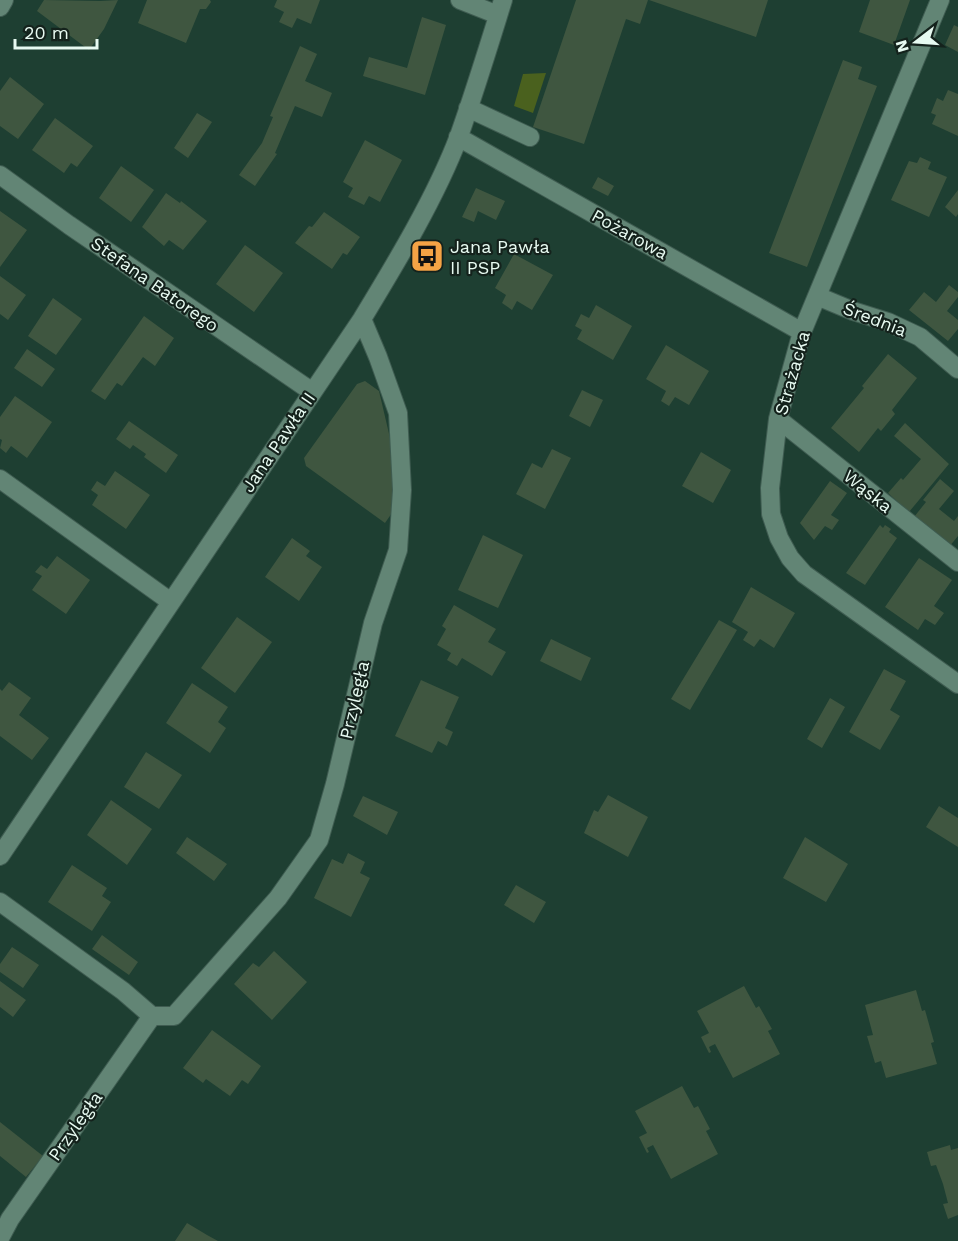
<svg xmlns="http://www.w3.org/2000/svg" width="958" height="1241" font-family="'Work Sans',sans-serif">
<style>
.green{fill:#4a611e}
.building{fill:#3f5640}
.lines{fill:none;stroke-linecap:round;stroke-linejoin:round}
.minor-casing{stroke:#3f5c51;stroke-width:20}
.minor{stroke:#628575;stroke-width:18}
.labels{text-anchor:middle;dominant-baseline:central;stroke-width:4.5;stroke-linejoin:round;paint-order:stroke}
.street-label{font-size:18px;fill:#e7faf1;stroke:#14221c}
.poi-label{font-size:18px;fill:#e7faf1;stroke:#14221c;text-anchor:start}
</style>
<rect width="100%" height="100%" fill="#1e3f32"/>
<path class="green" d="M546,73l-13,40 -19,-7 9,-32z"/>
<path class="building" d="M44,0l56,1 18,-1 -14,29 -15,21 -52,-39z
M147,0h63l1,2 -5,7h-6l-14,34 -48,-20z
M277,0h43l-9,24 -14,-6 -5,10 -13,-6 5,-10 -10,-5z
M576,0h72l-8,24 -14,-5 -42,125 -51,-17z
M649,0h119l-12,37z
M870,0h40l-16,45 -35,-13z
M422,17l24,8 -21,70 -62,-19 6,-19 38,11z
M954,25l4,2v25l-13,-7z
M300,46l17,8 -12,27 27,12 -10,24 -27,-11 -20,47 2,1 -22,32 -16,-11 23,-32 11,-26 -3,-1z
M843,60l19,7 -4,12 19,7 -70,181 -38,-14z
M10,77l34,27 -26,35 -18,-13v-35z
M948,90l10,4v42l-26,-12 4,-9 -5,-2 6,-15 6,3z
M197,113l15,9 -24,36 -14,-10z
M55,118l38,28 -16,21 -6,-4 -7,10 -32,-23z
M365,140l37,20 -22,42 -11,-6 -5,9 -16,-8 5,-9 -10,-6z
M920,157l11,5 -3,7 19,8 -18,40 -38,-17 18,-39 8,2z
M121,166l33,24 -23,32 -32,-24z
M598,177l16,9 -6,10 -16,-8z
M476,188l29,13 -9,19 -18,-9 -4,11 -12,-5z
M958,190v24l-2,3 -11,-10z
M166,193l14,10 1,-2 26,20 -24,29 -14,-10 -5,6 -22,-19z
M0,211l27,19 -27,37z
M324,212l36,25 -13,18 -4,-2 -11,16 -37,-26 14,-17 3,1z
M245,245l38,28 -29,39 -38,-28z
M514,254l39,21 -21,35 -15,-9 -5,9 -10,-7 4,-8 -11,-7z
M0,276l26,19 -18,25 -8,-6z
M949,285l9,7v5l-11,14 11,9v9l-10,12 -39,-31 15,-18 12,10z
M53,298l29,21 -26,36 -28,-19z
M596,305l36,21 -19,34 -36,-21 5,-9 -7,-4 6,-12 8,4z
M144,316l30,22 -19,28 -12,-9 -21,29 -5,-3 -12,17 -14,-9z
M666,345l43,26 -20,34 -14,-8 -6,9 -8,-5 5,-10 -20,-12z
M27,349l28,20 -13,18 -28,-19z
M888,354l29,24 -25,32 3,4 -14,17 -3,-3 -19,24 -28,-24 33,-40 -2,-2z
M365,381l14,10 15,64v55l-9,13 -79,-57 -2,-8 53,-74z
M582,390l21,10 -13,27 -21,-11z
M15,396l37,26 -25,36 -16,-12 -5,7 -6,-5 2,-8 -2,-1v-22z
M129,421l49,34 -12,18 -22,-16 2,-3 -13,-9 -3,4 -14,-10z
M905,423l44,41 -40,48 -21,-19 13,-15 2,2 18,-21 -27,-23z
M552,449l19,9 -26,51 -29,-15 16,-31 10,5z
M701,452l30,18 -18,33 -31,-17z
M115,471l35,24 -24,34 -34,-24 6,-10 -7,-5 6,-9 8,5z
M940,479l14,12 -15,18 15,12 4,-5v20l-9,11 -35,-30 12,-15 -3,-2z
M830,481l17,12 -16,22 8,5 -7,10 -7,-4 -11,14 -14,-17z
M880,525l3,3 2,-3 6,4 -2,3 8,6 -32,47 -19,-12z
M483,535l40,20 -25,53 -40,-18z
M292,538l18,13 -4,5 16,11 -23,34 -34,-24z
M57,556l33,24 -24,34 -34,-24 10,-14 -7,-4 6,-7 6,4z
M919,558l33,22 -18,26 10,7 -9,12 -10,-6 -7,11 -33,-23z
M751,587l44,26 -21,35 -14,-9 -6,8 -11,-7 5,-8 -16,-10z
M454,605l42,24 -8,13 18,10 -14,24 -30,-18 -5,8 -10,-6 4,-7 -14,-8 9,-16 -4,-3z
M237,617l35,25 -37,51 -34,-25z
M719,620l18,10 -47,80 -19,-11z
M551,639l40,19 -10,23 -41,-20z
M884,669l22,12 -16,29 10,6 -20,34 -31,-18z
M421,680l38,17 -14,31 8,4 -6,14 -9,-5 -6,12 -37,-17z
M9,682l22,16 -12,17 30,23 -17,22 -32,-24v-47l2,2z
M192,683l36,24 -10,15 8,6 -16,25 -44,-30z
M830,698l15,9 -23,41 -15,-9z
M146,752l36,23 -23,34 -35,-22z
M608,795l40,22 -20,40 -44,-24 10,-23 4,2z
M363,796l35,16 -11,23 -34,-19z
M111,800l41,29 -25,36 -40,-30z
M939,806l19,12v29l-32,-20z
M187,837l40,27 -13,17 -38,-28z
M805,837l43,27 -22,38 -43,-24z
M348,853l17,9 -5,11 10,5 -19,39 -37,-19 18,-39 11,5z
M72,865l35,23 -5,8 9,6 -19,29 -44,-29z
M516,885l30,17 -12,21 -30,-18z
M102,935l36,27 -9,13 -37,-26z
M12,947l27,18 -16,23 -23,-16v-8z
M274,951l33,31 -35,38 -38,-36 19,-21 6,4z
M0,981l26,19 -13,17 -13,-10z
M744,986l12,22 3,-2 13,23 -4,2 12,23 -47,24 -18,-34 -6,3 2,5 -2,1 -8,-16 8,-4 -12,-22z
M916,990l6,21 3,-1 9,32 -3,1 6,21 -51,14 -5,-17 -6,2 -8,-27 6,-1 -8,-30z
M212,1030l49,36 -13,18 -6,-4 -12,16 -24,-17 -3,4 -20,-15z
M682,1086l12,22 4,-2 12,23 -4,2 12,23 -47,25 -18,-34 -6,3 2,4 -2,1 -8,-16 8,-4 -12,-22z
M0,1122l43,34 -17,21 -26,-21z
M950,1145l1,5 7,-2v67l-10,4 -5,-15 5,-1 -5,-19 -7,-19 -5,1 -4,-14z
M187,1223l20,12 11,6h-43z"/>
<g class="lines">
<defs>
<path id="minor" d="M460,0l38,15
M940,0l-138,332 -24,87 -8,69 1,26 8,24 11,20 14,16 154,110
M0,7l4,-7
M468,108l62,29
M458,137l344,195
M0,175l69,50 242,166
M817,296l36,15 35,11 32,15 38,32
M778,419l180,143
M0,479l171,123
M0,856l362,-537c34,-56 74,-122 97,-183 16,-45 30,-91 44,-136
M0,902l123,89 29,25h22l104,-118 41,-58 16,-56 38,-161 25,-73 4,-60 -4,-77 -20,-56 -16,-38
M0,1238l10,-19 142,-203"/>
</defs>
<use href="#minor" class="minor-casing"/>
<use href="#minor" class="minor"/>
</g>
<defs>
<symbol id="bus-square" viewBox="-11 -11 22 22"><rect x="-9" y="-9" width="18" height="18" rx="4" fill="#f5a345" stroke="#14221c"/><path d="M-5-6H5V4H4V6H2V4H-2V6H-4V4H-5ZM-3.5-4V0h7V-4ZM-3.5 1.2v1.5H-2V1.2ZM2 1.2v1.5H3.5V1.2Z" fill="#111"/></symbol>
</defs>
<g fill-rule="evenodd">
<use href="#bus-square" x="408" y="237" width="38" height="38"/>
</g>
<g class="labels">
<g class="street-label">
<text transform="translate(630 234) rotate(29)">Pożarowa</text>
<text transform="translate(155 284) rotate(35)">Stefana Batorego</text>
<text transform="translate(875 319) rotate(21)">Średnia</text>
<text transform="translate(792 373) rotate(-74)">Strażacka</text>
<text transform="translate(278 442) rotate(-56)">Jana Pawła II</text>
<text transform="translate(868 491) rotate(39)">Wąska</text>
<text transform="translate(354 700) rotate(-77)">Przyległa</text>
<text transform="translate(75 1126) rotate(-55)">Przyległa</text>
</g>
<g class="poi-label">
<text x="450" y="246">Jana Pawła<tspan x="450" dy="21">II PSP</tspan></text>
</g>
</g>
<g transform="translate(916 42) rotate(253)" stroke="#14221c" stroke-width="4.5" paint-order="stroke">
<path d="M0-4.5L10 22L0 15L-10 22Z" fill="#e7faf1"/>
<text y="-9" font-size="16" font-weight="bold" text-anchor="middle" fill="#e7faf1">N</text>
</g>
<path d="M15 39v9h82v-9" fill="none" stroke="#e7faf1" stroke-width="3"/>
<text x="24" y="39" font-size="18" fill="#e7faf1" stroke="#14221c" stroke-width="4.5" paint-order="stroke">20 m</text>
</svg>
